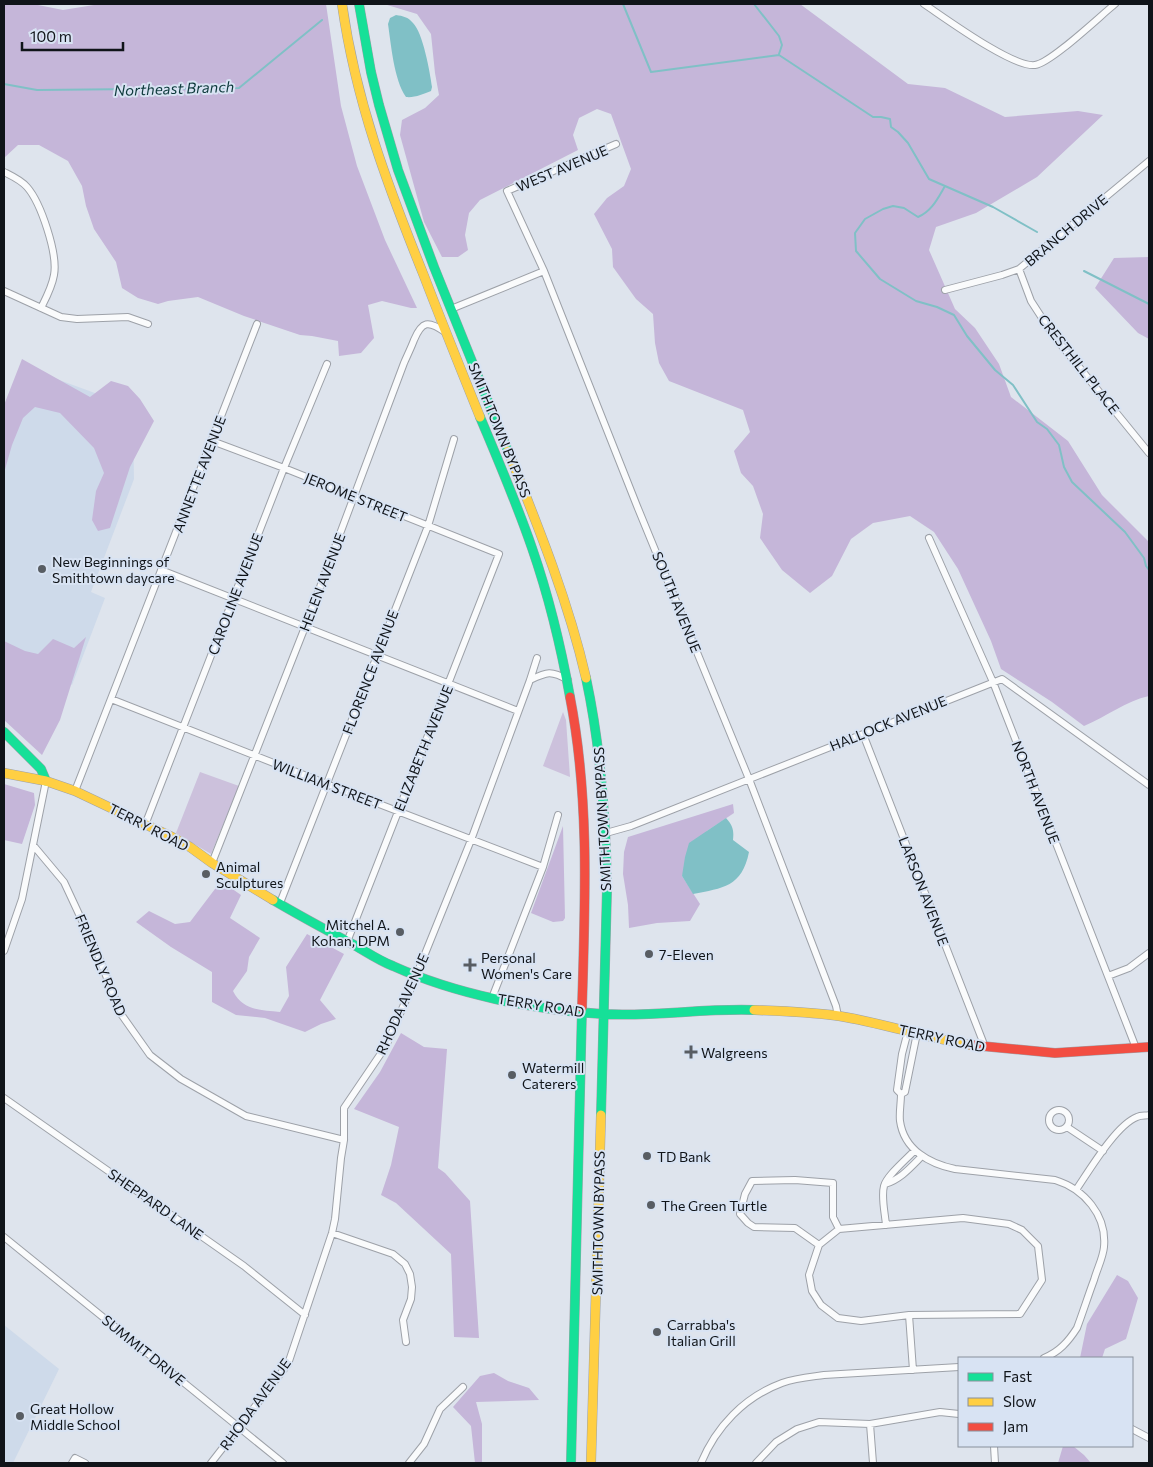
<svg xmlns="http://www.w3.org/2000/svg" width="1153" height="1467" font-family="Commissioner,sans-serif">
<style>
.built{fill:#cedaea}
.green{fill:#ccc1dc}
.forest{fill:#c5b6d9}
.water{fill:#80c0c6}
.lines{fill:none;stroke-linecap:round;stroke-linejoin:round}
.stream{stroke:#80c0c6;stroke-width:2}
.street-casing{stroke:#9da1a8;stroke-width:8}
.fast-casing{stroke:#9da1a8;stroke-width:10}
.slow-casing{stroke:#9da1a8;stroke-width:10}
.jam-casing{stroke:#9da1a8;stroke-width:10}
.street{stroke:#fafbfc;stroke-width:6}
.fast{stroke:#16e098;stroke-width:9}
.slow{stroke:#ffcf43;stroke-width:9}
.jam{stroke:#f24e42;stroke-width:9}
.poi-dot{fill:#585d63;stroke:#d8e3f3;stroke-width:2}
.labels{text-anchor:middle;dominant-baseline:central;stroke-width:4;stroke-linejoin:round;paint-order:stroke}
.street-label{font-size:14px;fill:#101419;stroke:#d8e3f3}
.poi-label{font-size:14px;fill:#101419;stroke:#d8e3f3;text-anchor:start}
.water-label{font-size:15px;font-style:italic;fill:#0d393b;stroke:#d8e3f3}
</style>
<rect width="100%" height="100%" fill="#dee4ed"/>
<path class="built" d="M21,366l93,34 19,26 1,53 -43,113 14,6 -33,87 -68,-34v-233z
M4,1325l55,44 -46,94h-9z"/>
<path class="green" d="M563,712l3,8 4,57 -27,-11z
M200,772l39,14 -28,68 -35,-21z"/>
<path class="forest" d="M4,4h29l30,6 37,-6h226l15,102 16,60 28,74 32,68h-6l-29,-7 -14,4 6,33 -13,15 -22,3 -1,-15 -26,-5 -12,-1 -56,-19 -46,-19 -30,4 -10,3 -20,-6 -16,-10 -6,-26 -22,-33 -8,-23 -4,-20 -14,-25 -29,-16h-21l-14,13z
M384,4h416l108,80 37,4 60,29 73,-6 25,4 -66,62 -61,36 -40,14 -7,23 26,59 20,19 24,36 12,33 57,44 34,54 47,47v154c-23,5 -43,21 -65,30l-32,-24 -51,-33 -10,-28 -33,-72 -24,-37 -24,-16 -37,7 -22,16 -19,37 -22,17 -28,-23 -22,-32 3,-24 -10,-28 -12,-13 -7,-22 16,-19 -7,-22 -74,-29 -10,-18 -4,-20 -2,-29 -17,-15 -23,-32 -1,-18 -18,-35 13,-16 17,-12 7,-17 -20,-55 -14,-5 -18,9 -6,17 5,15 -98,50 -11,13 -4,22 3,15 -10,7h-16l-18,-35 -24,-87 2,-15 23,-12 14,-13 -4,-22 -4,-39 -14,-20z
M1149,257v82l-11,-6 -43,-45 19,-30z
M22,359l68,38 21,-16 17,5 12,13 14,22 -24,46 -20,61 -12,3 -6,-11 4,-29 8,-18 -10,-25 -34,-35 -25,-6 -12,11 -11,27 -8,28v-68z
M86,637l-26,83 -18,35 -38,-35v-79l21,10 13,3 15,-15 21,9z
M4,784l30,9 1,12 -13,39 -18,-4z
M733,804l1,9 -27,18 -25,45 18,28 -10,17 -33,2 -28,5 -1,-23 -5,-31 1,-22 4,-15z
M563,826l2,92 -2,3 -10,1 -22,-9z
M221,881l20,14 -11,23 30,20 -11,19 -2,14 -14,20c10,20 28,19 47,21l9,-16 -3,-29 21,-33 37,20 -24,46 16,19 -15,5 -16,8 -40,-14 -29,-3 -24,-13v-30l-41,-25 -35,-25 13,-11 26,13 15,-2z
M401,1033l23,14 23,2 -9,119 7,5 25,28 9,137 -25,-1 -3,-83 -55,-51 -15,-8 10,-30 8,-38 -45,-18 26,-37z
M1117,1275l11,6 10,17 -12,41 -21,10 -3,9h-22l7,-34z
M494,1373l14,8 21,7 10,12 -63,2 6,22v39h-7l-4,-37 -18,-19 27,-31z
M1063,1446h10l11,9 7,8h-33z"/>
<path class="water" d="M396,15c7,1 12,2 17,8 10,10 17,49 19,64l-1,4c-7,3 -17,7 -25,6 -12,-17 -15,-53 -18,-73l2,-6z
M726,818c7,8 8,12 7,22l16,12c-7,35 -26,36 -56,42l-11,-18 3,-19 4,-14z"/>
<g class="lines">
<path class="stream" d="M623,4l28,68 128,-17 94,62h8l9,2 1,8 7,5 10,11 21,36 64,28 44,25
M754,4l25,32 3,9 -3,9
M4,84l33,6 202,-2 83,-68
M945,186c-7,12 -13,25 -27,31l-14,-9 -11,-2 -10,3 -18,10 -10,14 1,18 24,28 36,22 21,6 17,8 13,21 28,34 18,15 24,37 10,7 12,16 5,22 8,15 53,50 19,26 2,8 3,4
M1084,271l65,33"/>
<defs>
<path id="street" d="M924,4c21,14 89,64 111,61 16,-2 65,-49 80,-61
M616,144l-109,47 37,80 93,235 112,273 87,227 2,10
M4,172c8,4 17,8 23,15 14,16 31,67 27,88 -2,12 -8,23 -13,33
M1019,269l12,32 22,34 96,118
M945,290l57,-15 17,-6 130,-108
M4,291l57,26 16,2 51,-2 20,7
M451,309l93,-38
M212,441l72,27 215,86 -152,388
M929,538l64,144 143,366
M161,570l357,141
M530,680c17,-8 21,-10 38,0
M111,699l216,85 216,83
M863,734l122,313
M75,791l182,-467
M145,825l139,-357 43,-104
M606,833l25,-7 371,-147 147,106
M33,845l31,37 34,73 23,59 29,41 31,24 65,37 98,24
M212,863l93,-236 99,-264c3,-7 7,-15 10,-23 8,-19 14,-20 31,-8
M280,903l148,-377 26,-87
M4,951l18,-52 24,-118
M1108,976l21,-8 20,-15
M492,998l51,-131 15,-52
M908,1031l-6,23 -5,36 4,4c0,9 -2,19 -1,27 4,29 30,43 55,48l100,11c29,9 52,35 49,67 -1,11 -7,22 -10,33 -6,16 -11,32 -17,48 -9,14 -18,24 -33,30
M901,1094l4,-2 12,-59
M4,1098l240,168 61,49
M1049 1120a10 10 0 1 1 20 0a10 10 0 1 1-20 0Z
M1067,1127l36,24
M885,1184c15,-4 26,-17 37,-28
M1076,1190c13,-19 40,-65 61,-73 4,-2 9,-1 12,-2
M963,1218l46,6 13,6 16,16 4,34 -22,34 -111,1 -48,6 -23,-3 -17,-13 -9,-14 -3,-16 10,-30 20,-16z
M886,1225c-1,-12 -5,-28 -2,-39 3,-11 23,-27 31,-36
M332,1233l61,21 12,10 5,10 2,13 -1,12 -8,21 3,22
M4,1237l279,226
M819,1245l-24,-17 -41,-1 -6,-4 -8,-9 5,-20 7,-13 43,-1 38,3v34l6,12
M909,1315l4,55
M870,1424l3,39
M1132,1429l17,9
M994,1446l1,17
M72,1463l3,-5 10,5
M211,1463l77,-99 44,-131 3,-14 6,-61 3,-18v-32l42,-62 26,-60 59,-146 59,-160 7,-22
M409,1463l15,-19 16,-35 23,-22
M701,1463c15,-36 43,-66 81,-80 14,-5 28,-6 42,-8l135,-8
M756,1463l20,-21 21,-13 22,-7 51,2 70,-12 19,2"/>
<path id="fast" d="M359,4l12,68 8,33 19,65 36,97 74,184
M480,417c18,43 37,87 52,131 17,49 29,99 38,149
M586,678c15,70 20,140 21,211l-6,226
M4,732l37,37 5,12
M273,900c27,16 55,31 83,46 12,7 24,15 37,20 62,28 141,44 210,48 50,3 101,-6 151,-4
M571,1463l11,-455"/>
<path id="slow" d="M342,4c14,98 45,180 82,272 18,47 37,94 56,141
M508,451c30,75 60,149 78,227
M4,773l42,8 29,10 95,45 20,11 22,16 61,37
M754,1010c28,1 57,2 85,6 44,7 87,22 132,29
M591,1463l10,-348"/>
<path id="jam" d="M570,697c20,103 15,207 12,311
M971,1045l84,8 94,-6"/>
</defs>
<use href="#street" class="street-casing"/>
<use href="#fast" class="fast-casing"/>
<use href="#slow" class="slow-casing"/>
<use href="#jam" class="jam-casing"/>
<use href="#street" class="street"/>
<use href="#fast" class="fast"/>
<use href="#slow" class="slow"/>
<use href="#jam" class="jam"/>
</g>
<g class="poi-dot">
<circle cx="42" cy="569" r="5"/>
<circle cx="206" cy="874" r="5"/>
<circle cx="400" cy="932" r="5"/>
<circle cx="649" cy="954" r="5"/>
<path d="M467.5 957.5h5v5h5v5h-5v5h-5v-5h-5v-5h5z"/>
<path d="M688.5 1044.5h5v5h5v5h-5v5h-5v-5h-5v-5h5z"/>
<circle cx="512" cy="1075" r="5"/>
<circle cx="647" cy="1156" r="5"/>
<circle cx="651" cy="1205" r="5"/>
<circle cx="657" cy="1332" r="5"/>
<circle cx="20" cy="1416" r="5"/>
</g>
<g class="labels">
<g class="street-label">
<text transform="translate(562 168) rotate(-23)">WEST AVENUE</text>
<text transform="translate(1066 230) rotate(-40)">BRANCH DRIVE</text>
<text transform="translate(1079 364) rotate(52)">CRESTHILL PLACE</text>
<text transform="translate(500 430) rotate(68)">SMITHTOWN BYPASS</text>
<text transform="translate(199 474) rotate(-69)">ANNETTE AVENUE</text>
<text transform="translate(356 497) rotate(22)">JEROME STREET</text>
<text transform="translate(322 582) rotate(-69)">HELEN AVENUE</text>
<text transform="translate(235 594) rotate(-69)">CAROLINE AVENUE</text>
<text transform="translate(677 602) rotate(68)">SOUTH AVENUE</text>
<text transform="translate(370 672) rotate(-69)">FLORENCE AVENUE</text>
<text transform="translate(888 723) rotate(-22)">HALLOCK AVENUE</text>
<text transform="translate(423 748) rotate(-68)">ELIZABETH AVENUE</text>
<text transform="translate(327 784) rotate(21)">WILLIAM STREET</text>
<text transform="translate(1036 792) rotate(69)">NORTH AVENUE</text>
<text transform="translate(602 819) rotate(-93)">SMITHTOWN BYPASS</text>
<text transform="translate(149 827) rotate(27)">TERRY ROAD</text>
<text transform="translate(924 891) rotate(69)">LARSON AVENUE</text>
<text transform="translate(101 965) rotate(67)">FRIENDLY ROAD</text>
<text transform="translate(402 1004) rotate(-66)">RHODA AVENUE</text>
<text transform="translate(541 1005) rotate(9)">TERRY ROAD</text>
<text transform="translate(942 1038) rotate(12)">TERRY ROAD</text>
<text transform="translate(156 1204) rotate(35)">SHEPPARD LANE</text>
<text transform="translate(598 1223) rotate(-89)">SMITHTOWN BYPASS</text>
<text transform="translate(144 1350) rotate(39)">SUMMIT DRIVE</text>
<text transform="translate(255 1404) rotate(-54)">RHODA AVENUE</text>
</g>
<g class="poi-label">
<text x="52" y="561">New Beginnings of<tspan x="52" dy="16">Smithtown daycare</tspan></text>
<text x="216" y="866">Animal<tspan x="216" dy="16">Sculptures</tspan></text>
<text x="390" y="924" text-anchor="end">Mitchel A.<tspan x="390" dy="16">Kohan, DPM</tspan></text>
<text x="659" y="954">7-Eleven</text>
<text x="481" y="957">Personal<tspan x="481" dy="16">Women's Care</tspan></text>
<text x="701" y="1052">Walgreens</text>
<text x="522" y="1067">Watermill<tspan x="522" dy="16">Caterers</tspan></text>
<text x="657" y="1156">TD Bank</text>
<text x="661" y="1205">The Green Turtle</text>
<text x="667" y="1324">Carrabba's<tspan x="667" dy="16">Italian Grill</tspan></text>
<text x="30" y="1408">Great Hollow<tspan x="30" dy="16">Middle School</tspan></text>
</g>
<g class="water-label">
<text transform="translate(174 88) rotate(-2)">Northeast Branch</text>
</g>
</g>
<rect width="1153" height="1467" fill="none" stroke="#101419" stroke-width="10"/>
<rect x="958" y="1357" width="175" height="90" fill="#d8e3f3" stroke="#88909c"/>
<rect x="968" y="1373" width="25" height="8" fill="#16e098" stroke="#88909c"/>
<text x="1003" y="1382" font-size="15" fill="#101419">Fast</text>
<rect x="968" y="1398" width="25" height="8" fill="#ffcf43" stroke="#88909c"/>
<text x="1003" y="1407" font-size="15" fill="#101419">Slow</text>
<rect x="968" y="1423" width="25" height="8" fill="#f24e42" stroke="#88909c"/>
<text x="1003" y="1432" font-size="15" fill="#101419">Jam</text>
<path d="M22 42v8h101v-8" fill="none" stroke="#101419" stroke-width="2.5"/>
<text x="30" y="42" font-size="15" fill="#101419" stroke="#d8e3f3" stroke-width="4" paint-order="stroke">100 m</text>
</svg>
